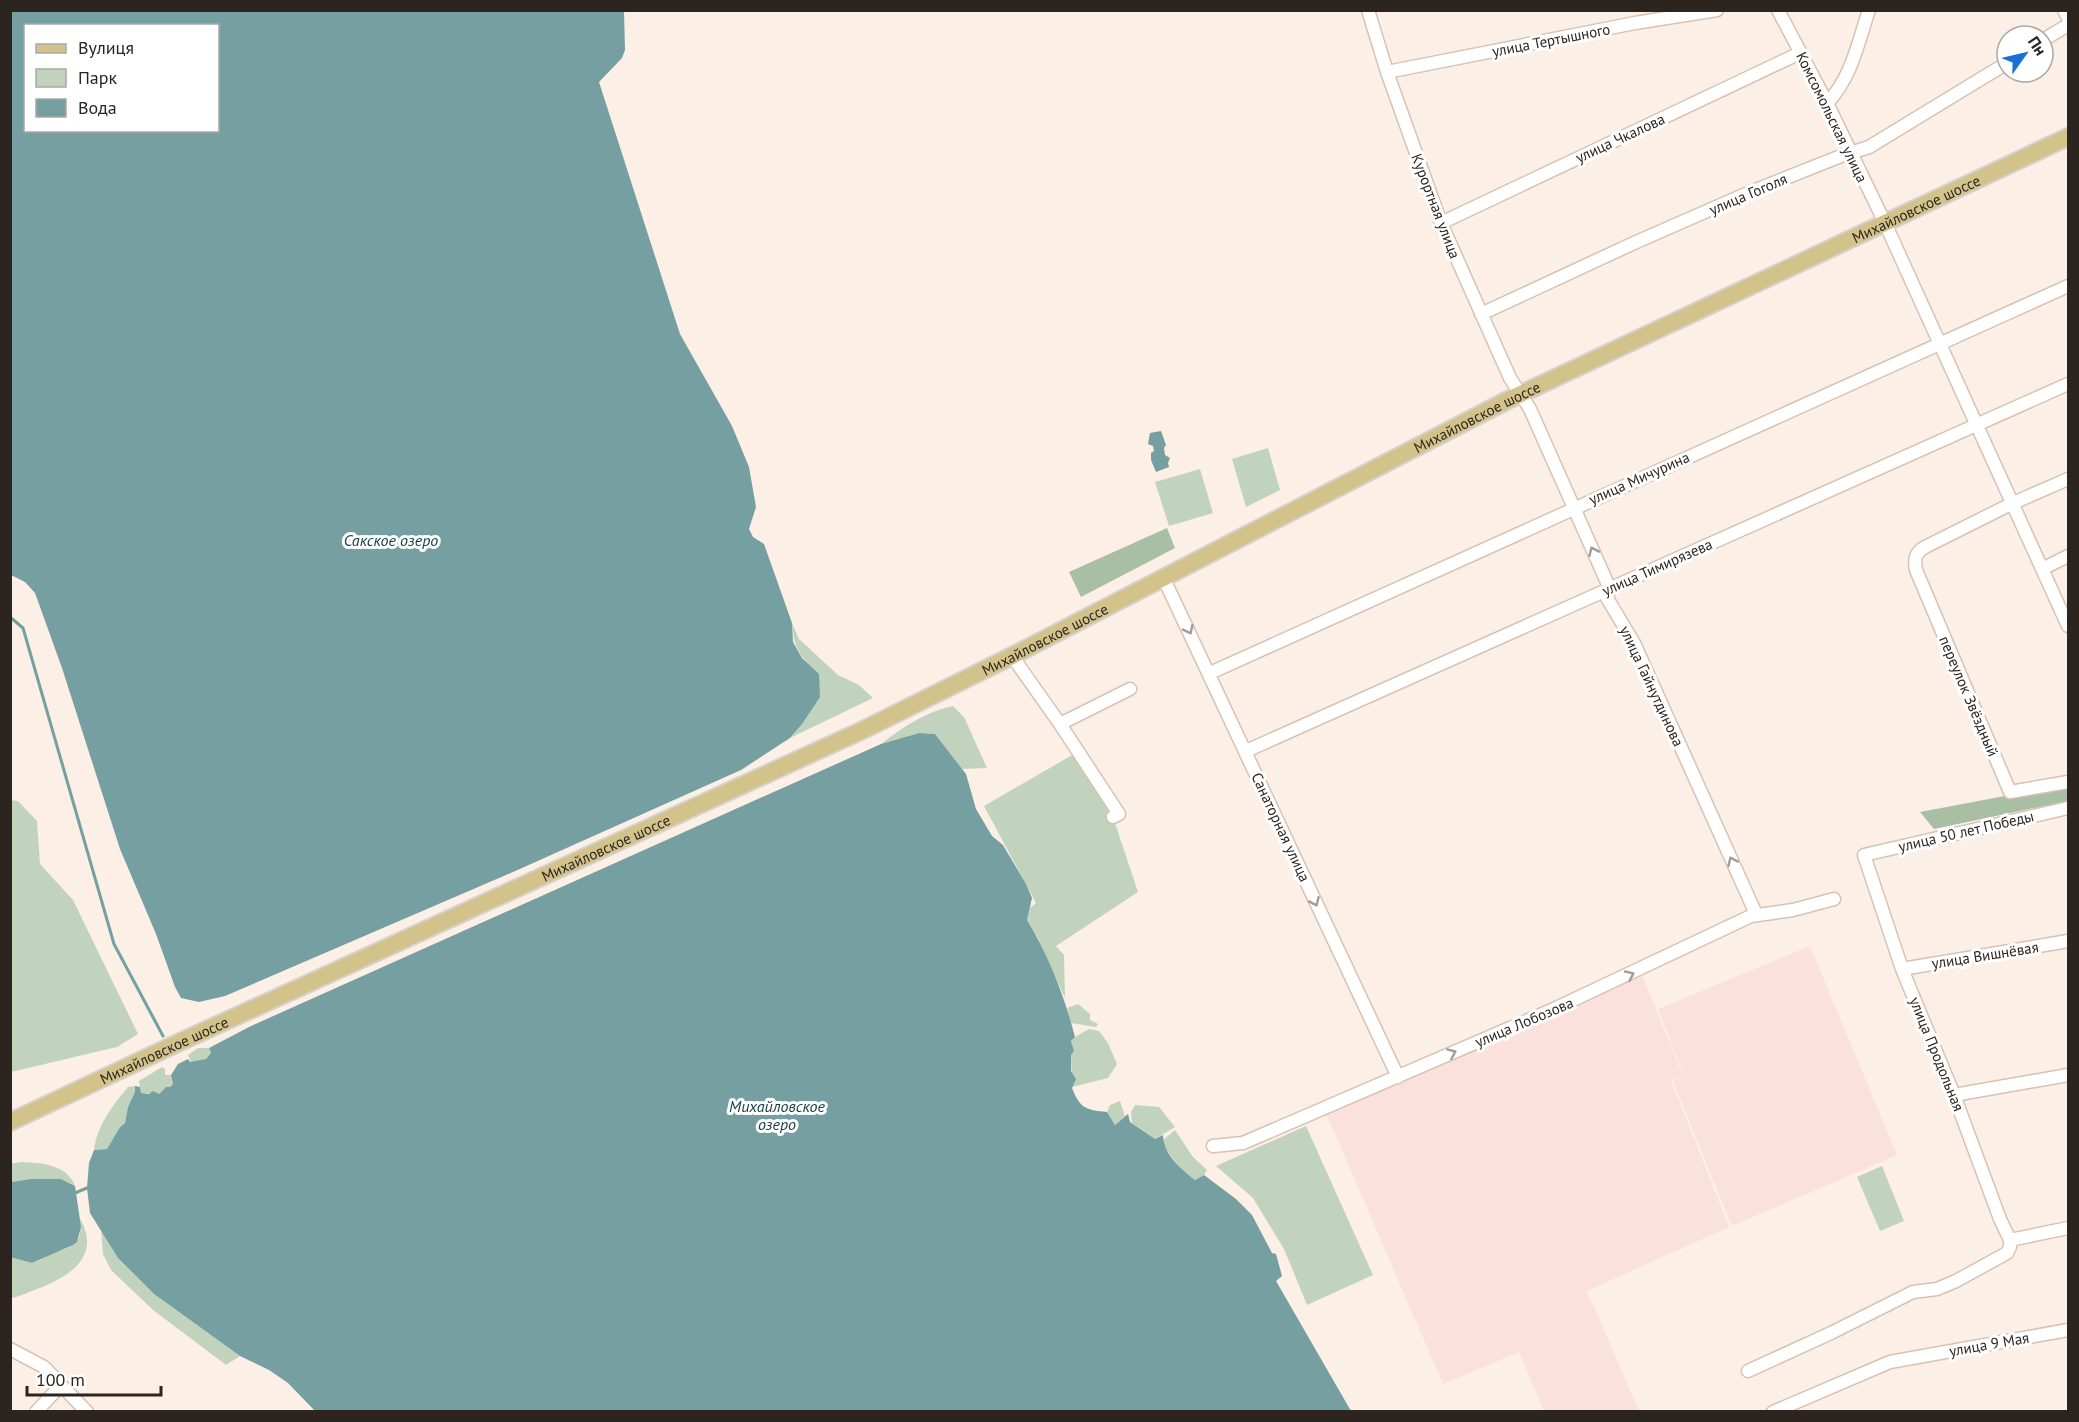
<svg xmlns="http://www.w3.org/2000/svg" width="2079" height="1422" font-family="'PT Sans',sans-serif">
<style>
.medical{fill:#fbe1dc}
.green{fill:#c2d3bd}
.forest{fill:#a9bfa4}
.water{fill:#759fa1;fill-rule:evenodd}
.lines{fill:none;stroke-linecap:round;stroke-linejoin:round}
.stream{stroke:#759fa1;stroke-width:3}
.minor-casing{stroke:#d7c2b3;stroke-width:15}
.major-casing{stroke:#d5d3d2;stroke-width:20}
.minor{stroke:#fff;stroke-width:12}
.major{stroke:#d3c38a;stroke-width:16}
.oneway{stroke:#a09d9a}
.labels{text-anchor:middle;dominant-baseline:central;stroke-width:6;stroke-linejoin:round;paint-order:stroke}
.street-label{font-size:15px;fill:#2c251f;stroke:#fff}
.water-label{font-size:16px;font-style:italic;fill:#143d3f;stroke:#fff}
</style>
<rect width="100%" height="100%" fill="#fcefe5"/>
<path class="medical" d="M1810,946l87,209 -165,71 -59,-145 11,-5 -26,-67z
M1642,975l41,101 -12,5 58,146 -142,64 52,120h-95l-25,-59 -76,32 -117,-271z"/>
<path class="green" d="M1268,448l12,42 -34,17 -14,-48z
M1200,469l13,44 -44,13 -14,-44z
M792,623l7,16 39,36 21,10 14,13 -83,40 12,-14 16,-50c-18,-19 -24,-24 -26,-51z
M953,706l11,11 23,51 -25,1 -27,-35 -16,-1 -38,11c22,-17 44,-32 72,-38z
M1074,754l39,63 25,75 -82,54 8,9 1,43 -27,-60 -11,-18 3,-12 6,-5 -52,-97z
M10,800l8,1 19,20 3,43 33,36 65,134 -21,13 -106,25z
M1078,1004l12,10v6l8,4 -2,3 -25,-4 -4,-15z
M1089,1029l10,2 9,12 9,21 -9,14 -36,9 -1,-33 3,-3 -3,-10 4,-4z
M198,1048h11l2,5 -5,6 -14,6 -4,-10z
M162,1067l3,2v6h6l2,9 -3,3h-4l-7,7 -18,-1 -2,-12z
M135,1086v6l-7,15 -3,16 -5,4 -13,22 -13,1c3,-24 18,-44 34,-63z
M1120,1101l5,15 -10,9 -8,-13 3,-7z
M1135,1105l24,2 16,20 -20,12 -23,-16 -1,-11z
M1306,1126l67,149 -66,30 -23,-56 -31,-51 -37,-32z
M1175,1130l18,27 14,13 -3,5 -9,5 -15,-11 -17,-25v-4z
M21,1162c20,1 46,2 54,24l-14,-7h-30l-20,3 -1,-18z
M1882,1166l22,55 -24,10 -23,-54z
M80,1219c22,37 -11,58 -43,70 -9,3 -17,8 -26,9v-41l21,6c8,-2 14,-7 22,-10 21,-8 28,-8 26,-34z
M101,1230l17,28 36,36 86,62 -14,9 -73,-55 -42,-40 -8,-16z"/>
<path class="forest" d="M1167,528l8,20 -94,49 -12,-25z
M2068,784v17l-134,28 -14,-17z"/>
<path class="water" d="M11,10l613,1 1,39 -3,8 -23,24 81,252 52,92 17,41 7,40 -7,22 4,8 11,7 28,79 1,19 9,16 17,16 1,23 -18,27 -12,14 -49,32 -228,102 -288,124 -26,6 -18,-4 -6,-11 -19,-53 -36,-85 -58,-181 -27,-75 -10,-11 -14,-7zM26,26h192v104h-192z
M1161,431l5,14 -2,3 1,7 5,3 -2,5 1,4 -13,5 -5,-12v-7l3,-2 -1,-5 -5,-2 2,-11z
M919,733l16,1 31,40 10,35 16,27 11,9 23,39 6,14 -5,22c22,36 37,75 48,117l-4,4 3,10 -3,4v16l5,8 -4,9c8,20 13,22 35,24l8,13 13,-11 2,8 25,17 8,-4c0,19 19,35 32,45l9,-5 32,24 16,16 20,38 4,1 6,22 -6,5 75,130h-1036l-27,-28 -19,-13 -29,-14 -86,-62 -36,-36 -28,-45 -3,-25 2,-25 5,-13 13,-1 13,-22 5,-4 3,-16 7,-15v-6l5,1 1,6 8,1 4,-3 6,3 7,-7h4l3,-3 -2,-9 7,-11 10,-5 2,3 16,-3 5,-6 -2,-5 42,-22 630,-282z
M31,1179h30l14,7 6,41 -4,15 -4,3 -41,18 -22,-6 1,-75z"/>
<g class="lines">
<path class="stream" d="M10,617l13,11 91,316 49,92
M75,1193l12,-5"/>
<defs>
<path id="minor" d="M1368,10l19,62 54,151 69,155 20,31 80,180 -3,9 27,45 122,271
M1778,10l49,93 58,120 183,403
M2064,10l4,8
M2043,40l25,-15
M1387,72l248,-49 82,-13
M1827,103c24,-24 31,-60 42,-93
M1441,223l359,-170
M1481,314l153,-71 114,-50 93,-37 28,-9 138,-84
M2068,479l-57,25 -86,43c-10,6 -11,12 -9,23l94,222 58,-10
M2042,569l26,-13
M1163,577l235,500
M1012,656l48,68 59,90 -6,3
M1210,673l858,-387
M1060,724l70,-35
M1246,751l822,-367
M1902,969l166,-28
M1954,1095l114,-20
M1213,1146l30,-3 311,-134 197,-93 42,-6 41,-11
M2010,1240l58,-12
M10,1349l34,18 43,45
M1748,1371l83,-38 82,-41 24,-3 19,-8 51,-28 3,-6v-7l-10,-21 -46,-124 -52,-126 -38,-114 204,-47
M36,1412l25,-27
M1773,1412l117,-50 178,-32"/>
<g id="major">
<path id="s1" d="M10,1122l170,-80 683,-312 149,-74 496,-256 560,-263"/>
</g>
</defs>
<use href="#minor" class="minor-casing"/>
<use href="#major" class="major-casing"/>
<use href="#minor" class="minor"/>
<use href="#major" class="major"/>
</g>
<defs><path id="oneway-chevron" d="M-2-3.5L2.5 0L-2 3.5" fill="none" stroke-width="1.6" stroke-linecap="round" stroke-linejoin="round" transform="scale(1.5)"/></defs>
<g class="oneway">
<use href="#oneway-chevron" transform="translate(1593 551) rotate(-114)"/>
<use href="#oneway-chevron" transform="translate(1189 630) rotate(64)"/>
<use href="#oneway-chevron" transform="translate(1732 861) rotate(-114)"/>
<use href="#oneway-chevron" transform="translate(1315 902) rotate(66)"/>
<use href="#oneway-chevron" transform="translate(1630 975) rotate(-25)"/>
<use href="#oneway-chevron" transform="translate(1452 1053) rotate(-23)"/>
</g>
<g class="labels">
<g class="street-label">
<text transform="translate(1551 40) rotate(-11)">улица Тертышного</text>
<text transform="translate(1832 117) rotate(64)">Комсомольская улица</text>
<text transform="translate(1620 138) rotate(-25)">улица Чкалова</text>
<text transform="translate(1748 194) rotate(-23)">улица Гоголя</text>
<text transform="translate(1436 206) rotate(69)">Курортная улица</text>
<text stroke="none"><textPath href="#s1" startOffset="2114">Михайловское шоссе</textPath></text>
<text stroke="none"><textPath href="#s1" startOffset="1628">Михайловское шоссе</textPath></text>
<text transform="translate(1639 478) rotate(-24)">улица Мичурина</text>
<text transform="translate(1657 567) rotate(-24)">улица Тимирязева</text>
<text stroke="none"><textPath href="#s1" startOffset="1142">Михайловское шоссе</textPath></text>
<text transform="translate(1652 686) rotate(65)">улица Гайнутдинова</text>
<text transform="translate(1969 696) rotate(67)">переулок Звёздный</text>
<text transform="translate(1281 827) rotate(65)">Санаторная улица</text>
<text transform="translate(1966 831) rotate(-13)">улица 50 лет Победы</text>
<text stroke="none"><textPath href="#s1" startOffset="656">Михайловское шоссе</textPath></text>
<text transform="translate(1985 955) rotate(-9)">улица Вишнёвая</text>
<text transform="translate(1524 1022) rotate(-23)">улица Лобозова</text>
<text stroke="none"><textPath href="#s1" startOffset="170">Михайловское шоссе</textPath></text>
<text transform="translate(1937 1054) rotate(68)">улица Продольная</text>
<text transform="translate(1989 1344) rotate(-10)">улица 9 Мая</text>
</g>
<g class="water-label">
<text x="391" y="540">Сакское озеро</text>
<text x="777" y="1106">Михайловское<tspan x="777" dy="18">озеро</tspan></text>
</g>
</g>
<rect width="2079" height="1422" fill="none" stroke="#2c251f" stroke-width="24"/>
<rect x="24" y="24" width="195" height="108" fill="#ffffff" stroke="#aba8a5" stroke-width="1.5"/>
<rect x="36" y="44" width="30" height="9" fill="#d3c38a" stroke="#aba8a5" stroke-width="1.5"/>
<text x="78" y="54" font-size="18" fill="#2c251f">Вулиця</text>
<rect x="36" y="69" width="30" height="18" fill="#c2d3bd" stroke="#aba8a5" stroke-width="1.5"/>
<text x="78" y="84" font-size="18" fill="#2c251f">Парк</text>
<rect x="36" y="99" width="30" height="18" fill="#759fa1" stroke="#aba8a5" stroke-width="1.5"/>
<text x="78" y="114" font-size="18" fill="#2c251f">Вода</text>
<g transform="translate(2025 54) rotate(56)"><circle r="28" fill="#ffffff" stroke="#aba8a5" stroke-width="1.5"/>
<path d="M0-4.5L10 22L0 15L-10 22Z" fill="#176fd8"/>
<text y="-9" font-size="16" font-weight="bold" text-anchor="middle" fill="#2c251f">Пн</text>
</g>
<path d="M27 1386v9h134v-9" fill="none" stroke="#2c251f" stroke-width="3"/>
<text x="36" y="1386" font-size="18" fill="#2c251f" stroke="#ffffff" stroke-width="4.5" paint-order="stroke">100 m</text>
</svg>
